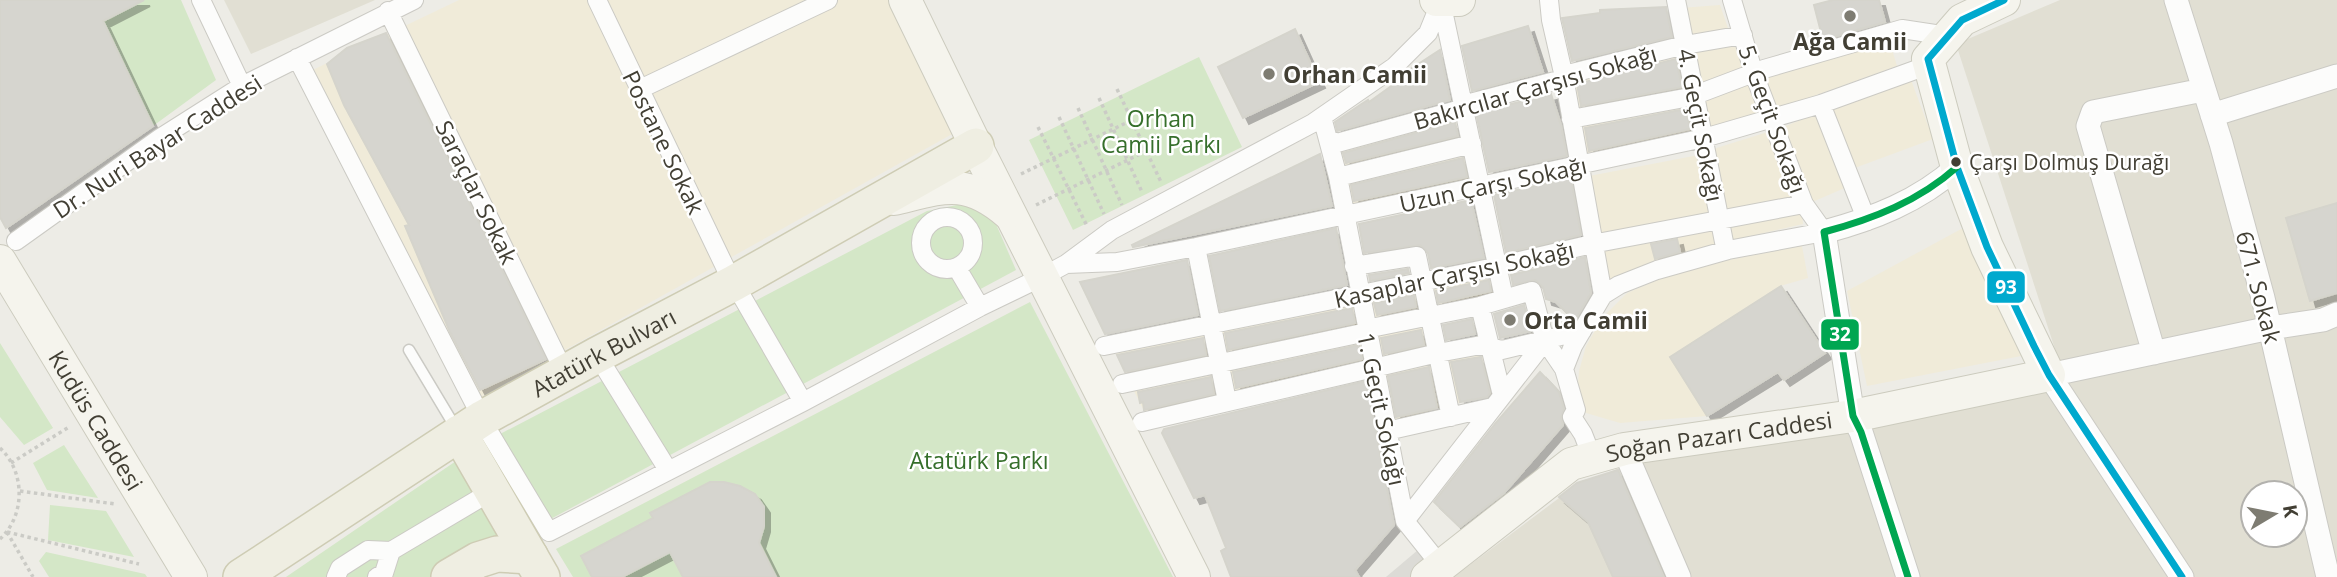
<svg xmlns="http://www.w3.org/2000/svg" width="2337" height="577" font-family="'Open Sans',sans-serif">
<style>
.residential{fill:#e1dfd3;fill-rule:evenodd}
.commercial{fill:#f0ebd9}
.green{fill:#d4e7c7}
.parking{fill:#dcdbd6}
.building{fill:#d6d5cf;stroke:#d5d4cc;stroke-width:2;filter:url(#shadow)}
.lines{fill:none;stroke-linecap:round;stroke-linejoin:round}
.service-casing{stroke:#cbcac4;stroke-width:13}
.pedestrian-casing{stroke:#cbcac4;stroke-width:20}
.minor-casing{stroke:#cbcac4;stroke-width:25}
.secondary-casing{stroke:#cccbbe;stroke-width:34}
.primary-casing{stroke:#ceccb4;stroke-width:38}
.path{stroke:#cbcbc6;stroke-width:3.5;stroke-dasharray:3.5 3.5;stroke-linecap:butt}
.service{stroke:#fcfcfb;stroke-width:10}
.pedestrian{stroke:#fcfcfb;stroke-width:18}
.minor{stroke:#fcfcfb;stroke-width:23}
.secondary{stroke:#f5f4ed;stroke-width:32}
.primary{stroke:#efeee2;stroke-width:35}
.bus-1-casing{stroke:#fff;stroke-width:12}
.bus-2-casing{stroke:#fff;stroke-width:12}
.bus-1{stroke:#00a9ce;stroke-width:7}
.bus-2{stroke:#00a651;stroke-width:7}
.poi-dot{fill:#7e7c72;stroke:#fff;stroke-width:2.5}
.bus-dot{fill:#423f34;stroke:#fff;stroke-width:2.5}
.labels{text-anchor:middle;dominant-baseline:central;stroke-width:5;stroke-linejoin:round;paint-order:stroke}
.bus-label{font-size:21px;fill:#423f34;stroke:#fff;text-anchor:start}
.poi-label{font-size:23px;font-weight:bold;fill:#423f34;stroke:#fff;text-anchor:start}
.street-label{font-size:23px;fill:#423f34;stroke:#fff}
.park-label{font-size:23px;fill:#366f2b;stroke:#fff}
.line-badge{stroke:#fff;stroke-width:2.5}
.badge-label{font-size:19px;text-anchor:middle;font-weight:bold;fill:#fff}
</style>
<defs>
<filter id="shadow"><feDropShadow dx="6" dy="6" stdDeviation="0" flood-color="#0004"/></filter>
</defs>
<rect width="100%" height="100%" fill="#edece6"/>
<path class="residential" d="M224,0h151l-124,54z
M2060,0h277v577h-883l117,-88 80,-35 416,-68 -111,-342zM2253,493h42v42h-42z"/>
<path class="commercial" d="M459,0h430l65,133 -486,271 -170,-327z
M1720,5l10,29 -43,6 -6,-32z
M1888,36l9,30 -125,45 -12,-32z
M1732,40l14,32 -49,16 -8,-39z
M1681,56l8,35 -115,24 -6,-32z
M1911,80l22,59 -81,30 -22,-59z
M1751,83l13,31 -58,17 -6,-32z
M1691,102l5,30 -114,24 -6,-32z
M1817,114l30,73 -37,16 -30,-75z
M1455,117l5,24 -116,31 -7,-26z
M1771,131l25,70 -73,14 -13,-65z
M1464,151l6,30 -121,27 -5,-25z
M1704,154l11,60 -121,23 -10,-60z
M1802,210l1,14 -74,17 -5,-20z
M1718,223l6,19 -120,41 -9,-35z
M1963,228l58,128 -154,30 -20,-95z
M1802,246l6,32 -28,8 -109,71 36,59 -87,7 -44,-13 3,-39 7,-25 17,-29 24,-24 59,-25z
M1491,273l4,23 -62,15 -4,-25z
M1422,285l2,26 -51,11 -4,-22z
M1355,304l4,23 -137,30 -6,-28z
M1429,320l6,31 -55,7 -4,-25z
M1210,331l5,28 -87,19 -13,-27z
M1361,336l6,28 -64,10 -11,4 -44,9v3l-19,7 -3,-20 6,-12z
M1484,349l11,44 -41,11 -10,-47z
M1435,360l10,46 -16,5v3l-35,7 -9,-50z
M1218,369l5,26 -78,18 -13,-26z"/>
<path class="green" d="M144,0h37l35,80 -63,46 -50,-105z
M1199,57l43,90 -169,83 -44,-90z
M967,203l22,5 27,62 -486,260 -49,-86 446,-233z
M1030,302l143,275h-600l-17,-28z
M0,343l53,85 -29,17 -24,-28z
M64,445l34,53 -51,-8 -14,-27z
M459,459l41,76 -70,42h-144z
M50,505l56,6 28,46 -86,-17z
M46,552l99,22 2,3h-98l-10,-16z"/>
<path class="parking" d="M1418,550l11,17 -12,10h-31z"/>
<path class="building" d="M0,0h144l-41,21 50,105 -147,102 -6,-11z
M1833,0h46l6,22 -62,18 -9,-35z
M1666,7l6,30 -100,24 -10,-43 38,-5v-3z
M1528,26l15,46 -71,19 -10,-45z
M1295,29l24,53 -76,36 -25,-51z
M386,33l160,326 -66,31 -30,-58 -45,-106 4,-1 -65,-120 -17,-41 20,-16z
M1440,50l10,50 -113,31 -2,-9 25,-17 8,-5 1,2 28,-20v-3l6,-5z
M1676,59l6,28 -101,19 -4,-22z
M1551,94l10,31 6,31 -78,16 -13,-59z
M1686,109l4,20 -101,22 -4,-23z
M1455,122l3,14 -112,27 -3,-10z
M1320,154l12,52 -199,41 -1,-2z
M1463,158l4,19 -113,24 -3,-16z
M1571,178l10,57 -75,18 -12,-58z
M1471,200l13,58 -53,10 -3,-15 -8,-8 -56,8 -5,-29z
M2337,203v90l-27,8 -24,-83z
M1336,228l11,57 -127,26 -11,-55z
M1677,239l3,13 -25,7 -4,-15z
M1585,257l6,36 -14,24 -8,-2 -13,-13 -10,-3 -3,-12 -8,-7 -22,5 -2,-10z
M1187,260l11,55 -93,19 -25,-52z
M1408,269l1,4 -39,8 -1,-6z
M1489,280l2,11 -53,12 -2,-12z
M1781,286l44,67 -41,27 -6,-8 -71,44 -37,-59z
M1414,295l2,12 -39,8 -3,-12z
M1524,305l7,26 -31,7 -6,-24z
M1352,308l3,15 -127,27 -3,-17z
M1472,319l3,15 -29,6 -3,-15z
M1421,330l3,15 -40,9 -3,-16z
M1203,338l3,17 -81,17 -8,-17z
M1359,345l3,14 -126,29 -3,-16z
M1481,357l9,36 -3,4 -27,5 -9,-40z
M1429,367l8,41 -41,9 -8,-41z
M1540,372l19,20 5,17 -3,8 2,8 -59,68 -44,34 -26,-25 61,-78z
M1211,377l3,17 -70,16 -1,-8 -3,1 -2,-11z
M1366,381l28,144 -39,45 4,7h-128l-10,-26 5,-3 -21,-53 -11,3 -32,-65 2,-4z
M1618,470l46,107h-51l-25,-55 -29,-25 18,-14z
M710,482h14l16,4 15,8 9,13v19l-5,17 17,34h-93l-13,-25 -48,25h-30l-11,-21 72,-38 -3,-5z"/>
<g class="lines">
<defs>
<path id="service" d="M409,350l48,80"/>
<path id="pedestrian" d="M201,0l41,86
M597,0l129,269 77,133
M1549,0l2,20 13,57 39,218
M1676,0l48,242 4,8
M1441,1l63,297
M388,11l170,348 10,12
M297,58l192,374 60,100 254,-130 177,-95 62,-30 24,-13 46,-34 201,-107 81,-56 34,-34 13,-32
M638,90l190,-90
M1821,104l46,117
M1322,117l16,60 67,344 36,45
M1571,119l119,-22 74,-28 138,-40 46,7
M1330,140l7,3 117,-32 16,-8 89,-23 9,-6 117,-29 58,-10
M1338,177l134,-33
M921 243a26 26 0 1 1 52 0a26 26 0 1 1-52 0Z
M16,241l144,-103 82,-52 172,-86
M1196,247l30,149
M1066,264l51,-2 79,-15 508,-109 117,-34 108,-39
M1354,266l63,-10 34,161
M957,268l23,39
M1480,306l22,89
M1366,329l114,-23 52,-15 13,50 19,28
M1104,346l386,-78 102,-24 212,-40
M597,355l71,115
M1122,384l245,-52
M1142,422l296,-69 43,-8 21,5 80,-19
M1387,431l106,-24
M1592,457l-9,-23 -11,-17 4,-7 -12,-41 9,-23 30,-51 16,-10 38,-15 71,-20 96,-18 -20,-28 -50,-130 -22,-74
M1405,521l140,-180
M336,577l4,-9 28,-18 23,1 101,-60
M377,577l7,-4 7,-22"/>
<path id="minor" d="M2176,0l45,143 42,155 65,279
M2212,115l125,-39
M2154,353l-66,-227 5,-14 110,-22
M1624,449l55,128
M1908,577l-47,-145 -8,-16 -29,-184c49,-13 95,-31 133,-65
M2182,577l-133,-202 221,-47 53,-8 14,-6"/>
<g id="secondary">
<path d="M905,0l71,146 218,431"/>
<path d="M1436,0h23"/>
<path d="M894,199c50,-12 72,-22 114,14"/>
<path id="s1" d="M0,261l191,316"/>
<path id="s2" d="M1427,577l144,-113 53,-15 229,-33 196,-41 -62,-128 -30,-80 -29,-108 34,-39 42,-20"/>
</g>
<g id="primary">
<path d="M459,433l83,144"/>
<path id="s3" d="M241,577l242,-159 114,-63 137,-72 242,-137"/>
<path d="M449,577l29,-17 19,-6 33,2"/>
</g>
</defs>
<use href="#service" class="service-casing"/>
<use href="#pedestrian" class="pedestrian-casing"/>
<use href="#minor" class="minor-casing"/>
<use href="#secondary" class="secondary-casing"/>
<use href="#primary" class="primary-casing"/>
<path class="path" d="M1117,89l44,93
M1099,98l43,94
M1078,108l44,97
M1059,117l45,97
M1038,127l49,99
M1021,174l111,-54
M1036,205l110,-54
M0,448c25,23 26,67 0,91
M11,463l58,-36
M20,491l95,13
M7,532l132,32
M7,532l26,45"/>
<use href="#service" class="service"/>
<use href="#pedestrian" class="pedestrian"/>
<use href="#minor" class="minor"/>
<use href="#secondary" class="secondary"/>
<use href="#primary" class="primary"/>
<defs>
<path id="bus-1" d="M2004,0l-42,20 -34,39 29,108 30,80 47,99 15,29 133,202"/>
<path id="bus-2" d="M1908,577l-47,-145 -8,-16 -29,-184c49,-13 95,-31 133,-65"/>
</defs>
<use href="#bus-1" class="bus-1-casing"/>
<use href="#bus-2" class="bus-2-casing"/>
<use href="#bus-1" class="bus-1"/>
<use href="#bus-2" class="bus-2"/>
</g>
<g class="poi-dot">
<circle cx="1850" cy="16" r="7"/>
<circle cx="1269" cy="74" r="7"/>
<circle cx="1510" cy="320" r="7"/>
</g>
<circle class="bus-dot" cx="1956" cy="162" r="6"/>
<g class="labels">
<g class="bus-label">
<text x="1969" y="162">Çarşı Dolmuş Durağı</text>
</g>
<g class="poi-label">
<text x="1850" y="41" text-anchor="middle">Ağa Camii</text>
<text x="1283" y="74">Orhan Camii</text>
<text x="1524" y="320">Orta Camii</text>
</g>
<g class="street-label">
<text transform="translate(1535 87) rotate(-16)">Bakırcılar Çarşısı Sokağı</text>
<text transform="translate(1773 119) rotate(70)">5. Geçit Sokağı</text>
<text transform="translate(1701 125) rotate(79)">4. Geçit Sokağı</text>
<text transform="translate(664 142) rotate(64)">Postane Sokak</text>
<text transform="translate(157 146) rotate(-33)">Dr. Nuri Bayar Caddesi</text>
<text transform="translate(1493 184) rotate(-12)">Uzun Çarşı Sokağı</text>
<text transform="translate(477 192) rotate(64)">Saraçlar Sokak</text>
<text transform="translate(1454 274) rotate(-12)">Kasaplar Çarşısı Sokağı</text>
<text transform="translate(2259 287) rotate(75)">671. Sokak</text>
<text stroke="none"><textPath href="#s3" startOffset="427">Atatürk Bulvarı</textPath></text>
<text transform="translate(1382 409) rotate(78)">1. Geçit Sokağı</text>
<text stroke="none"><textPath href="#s1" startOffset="186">Kudüs Caddesi</textPath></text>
<text stroke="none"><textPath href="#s2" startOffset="334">Soğan Pazarı Caddesi</textPath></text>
</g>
<g class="park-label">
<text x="1161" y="118">Orhan<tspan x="1161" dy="26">Camii Parkı</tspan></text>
<text x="979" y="460">Atatürk Parkı</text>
</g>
</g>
<g class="line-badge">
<rect x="1986" y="270" width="40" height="34" rx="7" fill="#00a9ce"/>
<rect x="1820" y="318" width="40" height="33" rx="7" fill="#00a651"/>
</g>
<g class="badge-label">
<text x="2006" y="294">93</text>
<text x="1840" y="341">32</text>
</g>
<g transform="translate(2274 514) rotate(80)"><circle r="33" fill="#ffffff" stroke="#b3b2ae" stroke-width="2"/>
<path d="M0-5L12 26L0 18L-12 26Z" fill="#7e7c72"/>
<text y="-10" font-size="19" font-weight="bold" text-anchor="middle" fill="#423f34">K</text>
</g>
</svg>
